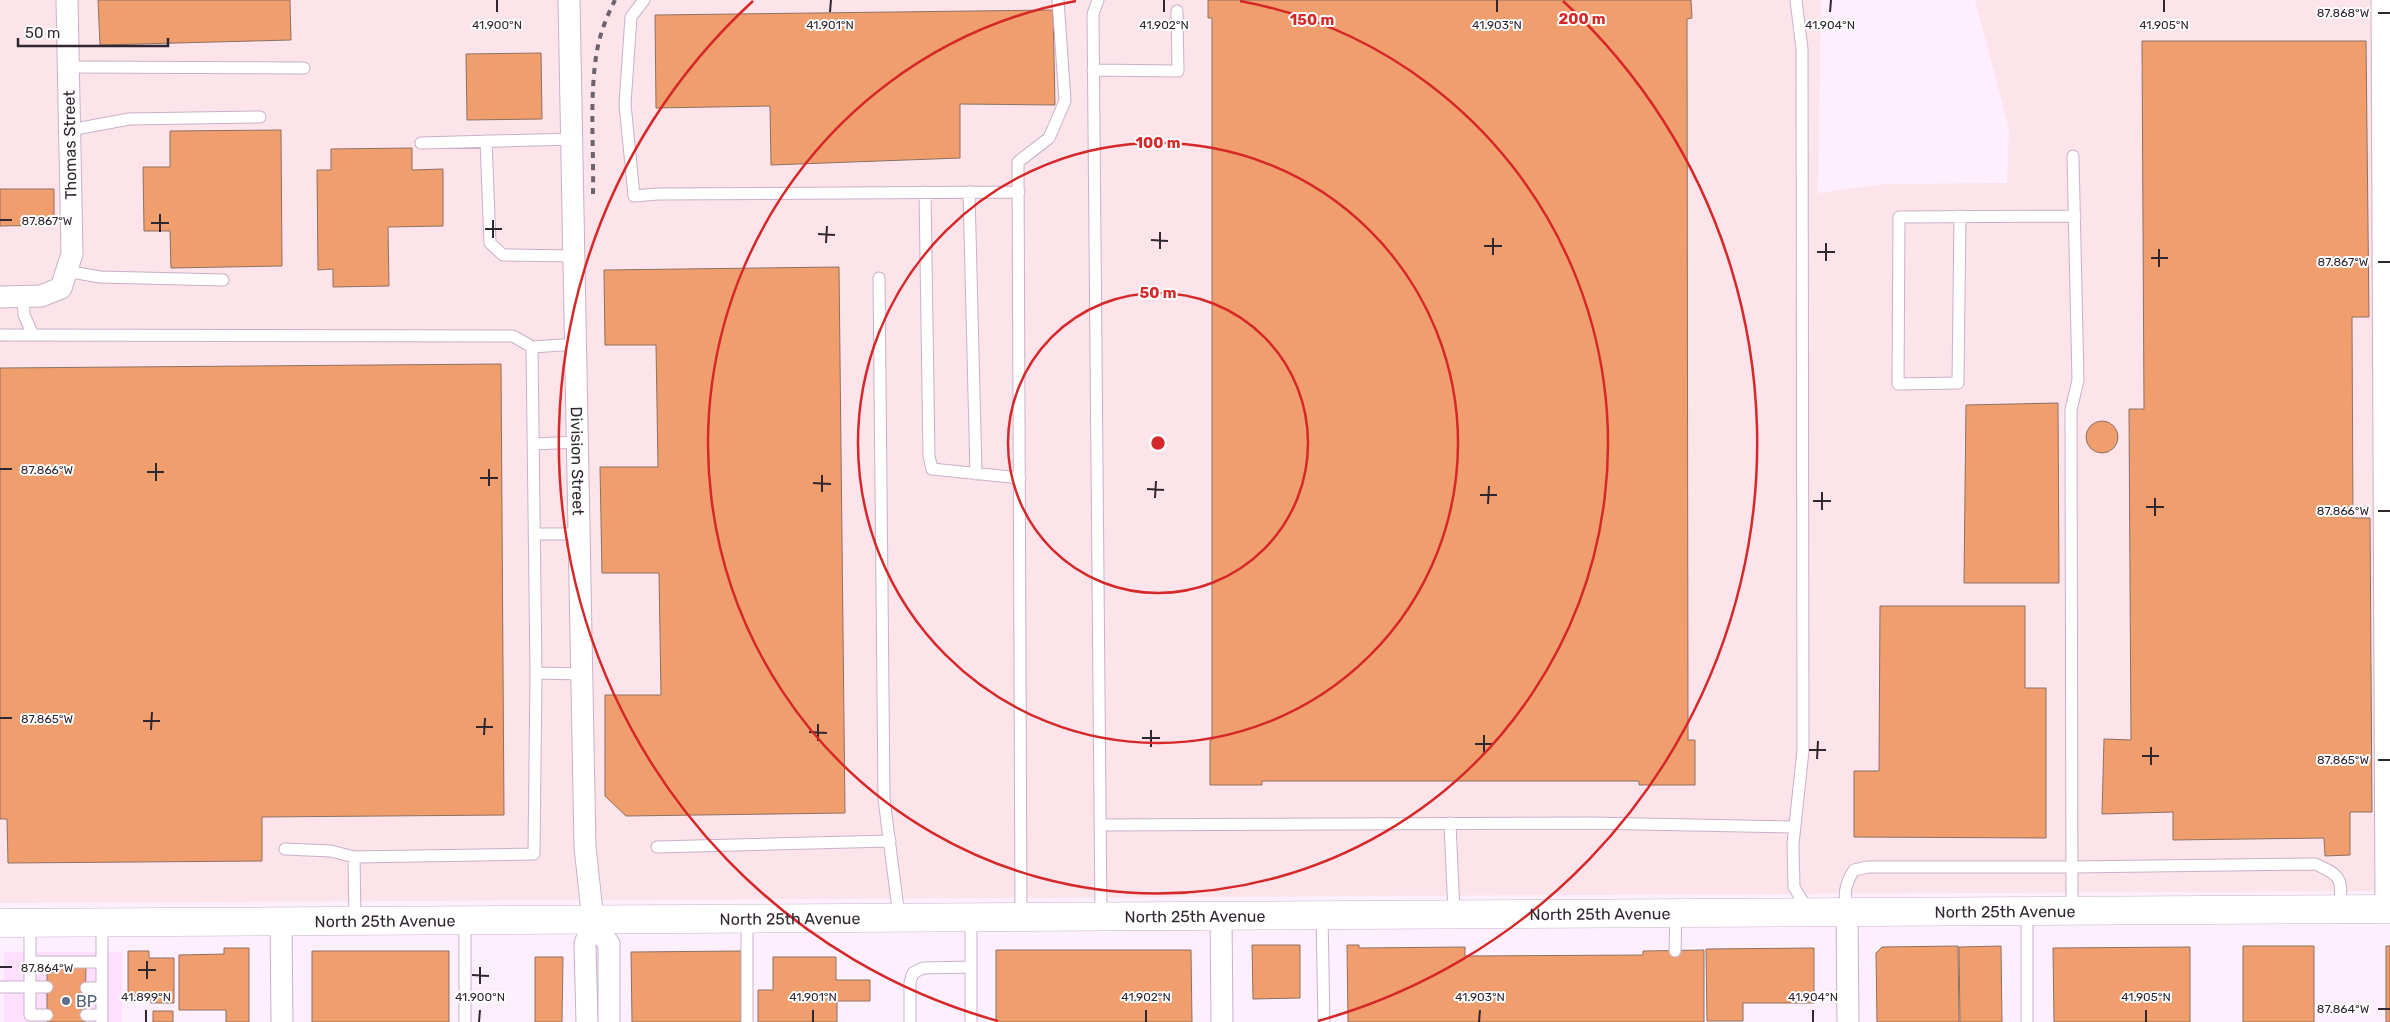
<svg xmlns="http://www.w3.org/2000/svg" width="2390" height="1022" font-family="Rubik,sans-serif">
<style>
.built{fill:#fedfff}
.industrial{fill:#fde3ea}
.building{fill:#f19e6e;stroke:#8d7161}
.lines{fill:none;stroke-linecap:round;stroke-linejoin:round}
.service-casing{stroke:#c8b1c9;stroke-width:13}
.minor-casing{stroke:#c8b1c9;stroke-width:23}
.secondary-casing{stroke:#c8b1c9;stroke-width:29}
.service{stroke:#fff;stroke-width:11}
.minor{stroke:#fff;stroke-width:21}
.secondary{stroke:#fff;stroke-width:28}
.rail{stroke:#6d626d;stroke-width:4;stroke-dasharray:6 6;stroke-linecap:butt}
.ticks{fill:none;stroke:#312731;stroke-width:2}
.ring{fill:none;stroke:#d62828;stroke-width:2.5}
.service-dot{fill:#5c6f8a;stroke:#fff;stroke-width:2}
.labels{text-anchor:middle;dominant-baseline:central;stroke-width:4;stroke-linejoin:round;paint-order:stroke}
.street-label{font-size:16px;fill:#312731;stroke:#fff}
.service-label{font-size:16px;fill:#4e5e75;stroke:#fff;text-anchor:start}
.ticks-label{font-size:12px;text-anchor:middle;fill:#312731;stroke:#fff;stroke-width:4;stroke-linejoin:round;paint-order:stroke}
.centre{fill:#d62828;stroke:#fff;stroke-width:2.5}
.ring-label{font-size:15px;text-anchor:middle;font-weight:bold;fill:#d62828;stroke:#fff;stroke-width:4;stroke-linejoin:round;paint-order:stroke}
</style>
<rect width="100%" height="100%" fill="#feeffe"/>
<path class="built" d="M4,952h118v70h-118z"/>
<path class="industrial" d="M0,0h1821l-3,193 67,-9 122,-1 2,-54 -34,-129h415v891l-2390,12z"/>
<path class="building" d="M98,0h192l1,40 -191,5z
M1208,0h483l1,18 -5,1 1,721h7v45h-56v-4h-377v4h-52v-45h2v-722h-4z
M1053,10l2,95 -95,-1v54l-189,7 -1,-59 -114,2 -1,-93z
M2142,41h224l3,276h-17l1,201h17l2,294h-22v43l-25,1 -1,-18 -151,2v-28l-71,2 2,-75 27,1 -2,-331h15z
M541,53l1,66 -75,1 -1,-66z
M281,130l1,136 -111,2 -1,-37h-26l-1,-64h27v-36z
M412,148v22l31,-1v57l-55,1 1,59 -56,1v-18l-15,1 -1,-100h14v-21z
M0,189h54v36l-54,1z
M839,267l6,546 -219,3 -21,-20v-101h56l-2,-122h-57l-2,-106h58l-2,-122h-51l-1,-75z
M501,364l3,451 -242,2v44l-254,2 -1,-44h-7v-451z
M2058,403l1,180h-95l2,-178z
M2086 437a16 16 0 1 1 32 0a16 16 0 1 1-32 0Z
M1880,606h145v82h21v150l-192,-1v-66h25z
M1252,945h48v53l-47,1z
M1347,945h12v3l106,-1v9l178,-1v-4l61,-1v72h-356z
M1958,946l1,76h-82l-1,-69 6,-6z
M2001,946l1,76h-42l-1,-75z
M2243,946h71v76h-71z
M2386,946h4v76h-4z
M2190,947v75h-136l-1,-74z
M224,948h25v74h-23v-12h-47v-55l45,-1z
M1814,948v55h-71v18h-36l-1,-72z
M996,950h195l1,72h-196z
M128,951h21v7h25v45h-23v-7h-23z
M312,951h137v71h-137z
M741,951v71h-109l-1,-70z
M535,957h28l-1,65h-27z
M773,957h63v23h34v21h-33v21h-79v-32h15z
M47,967h39l-1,55h-38z
M153,1011h20v11h-20z"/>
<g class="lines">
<defs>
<path id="service" d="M644,0l-13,17 -6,87 9,92 24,-2 361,-2
M1098,0l-5,14 8,903
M1796,0l6,49 1,702 -10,93 1,43 15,25
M68,67l236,1
M1093,70l85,1 -1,-60
M70,130l59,-11 131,-2
M486,141l4,102 13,12 70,1
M421,143l150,-4
M925,192l4,264 3,13 88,9
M969,192l7,282
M1960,216l-2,167 -60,1 1,-167 176,-1
M66,271l34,6 123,3
M879,278l5,521 15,118
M23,296l1,19 9,20
M0,335l513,1 19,11 4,326 -2,181 -180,3 -23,-6 -46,-2
M532,347l44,-3
M534,444l44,-2
M535,534h44
M536,673l46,1
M1450,823l4,91
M1100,825l490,-2 205,4
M657,847l233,-6
M354,857l1,64
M2027,912v110
M2072,912l-1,-502 7,-30 -5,-224
M1847,913c-3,-18 -3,-28 7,-43l14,-3h204l243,-3c30,13 26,16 25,46
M1322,916l2,106
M971,918v104
M1021,918l-3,-756 31,-24 16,-37 -7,-101
M747,920v102
M30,923v92h17
M102,923v99
M1675,951l1,-37
M30,962h72
M0,987h47
M86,988h16
M86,1015h16
M465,1022v-101
M910,1022v-40l3,-9 10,-5 48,-1"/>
<g id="minor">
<path id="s1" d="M569,0l16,847 8,74 -8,23 2,78"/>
<path d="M2382,0l4,910"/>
<path d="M0,297l41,-1 20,-8 11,-34 -5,-254"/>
<path d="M1847,913l1,109"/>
<path d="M1221,917l1,105"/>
<path d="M281,921l1,101"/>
<path d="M593,921l16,23v78"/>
</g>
<g id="secondary">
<path id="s2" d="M0,923l2390,-14"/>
</g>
</defs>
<use href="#service" class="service-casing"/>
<use href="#minor" class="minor-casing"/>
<use href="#secondary" class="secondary-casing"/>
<use href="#service" class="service"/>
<use href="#minor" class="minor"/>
<use href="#secondary" class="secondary"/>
<path class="rail" d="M593,194c1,-46 -4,-98 4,-143 3,-18 10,-35 18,-51"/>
</g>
<path class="ticks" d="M497,12v-12M830,12l1,-12M1164,12v-12M1497,12v-12M1830,12l1,-12M2164,12v-12M2378,13h12M0,220h12M151,223h18M485,229h17M160,232v-18M818,234l17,1M493,238v-18M1151,240l17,1M826,243l1,-17M1484,246h18M1160,249v-17M1817,252h18M1493,255v-17M2151,258h17M1826,261v-18M2378,262h12M2159,267v-18M0,469h12M147,472h17M480,478h18M156,481v-18M813,483l18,1M489,486v-17M1147,489l17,1M822,492v-17M1480,495h17M1155,498l1,-17M1813,501h18M1488,504l1,-18M2146,507h18M1822,510v-18M2378,511h12M2155,516v-18M0,718h12M143,721h17M476,727h17M151,730l1,-18M809,732l18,1M484,735l1,-17M1142,738h18M818,741v-17M1475,744h18M1151,747v-17M1809,750h17M1484,753v-18M2142,756h17M1817,759l1,-18M2378,760h12M2151,765v-18M0,967h12M138,970h18M472,975l17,1M147,979v-18M480,984v-17M2378,1009h12M146,1022v-12M479,1022l1,-12M813,1022v-12M1146,1022v-12M1479,1022l1,-12M1813,1022v-12M2146,1022v-12"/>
<g class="ring">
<circle cx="1158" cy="443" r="150"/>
<circle cx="1158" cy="443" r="300"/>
<path d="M1240 1A450 450 0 1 1 1076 1"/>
<path d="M998 1021A600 600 0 0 1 753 1M1563 1A600 600 0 0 1 1318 1021"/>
</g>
<circle class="service-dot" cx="66" cy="1001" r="5"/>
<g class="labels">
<g class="street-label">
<text transform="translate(70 145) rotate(-91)">Thomas Street</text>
<text stroke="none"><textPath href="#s1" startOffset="461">Division Street</textPath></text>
<text stroke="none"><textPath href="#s2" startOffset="2005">North 25th Avenue</textPath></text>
<text stroke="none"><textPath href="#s2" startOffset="1600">North 25th Avenue</textPath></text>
<text stroke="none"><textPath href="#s2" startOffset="1195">North 25th Avenue</textPath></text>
<text stroke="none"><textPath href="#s2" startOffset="790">North 25th Avenue</textPath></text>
<text stroke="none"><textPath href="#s2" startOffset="385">North 25th Avenue</textPath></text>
</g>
<g class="service-label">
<text x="76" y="1001">BP</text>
</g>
</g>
<g class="ticks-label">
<text x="2343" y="17">87.868°W</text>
<text x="497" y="29">41.900°N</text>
<text x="830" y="29">41.901°N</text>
<text x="1164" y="29">41.902°N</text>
<text x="1497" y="29">41.903°N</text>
<text x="1830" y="29">41.904°N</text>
<text x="2164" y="29">41.905°N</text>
<text x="47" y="225">87.867°W</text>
<text x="2343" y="266">87.867°W</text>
<text x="47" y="474">87.866°W</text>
<text x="2343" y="515">87.866°W</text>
<text x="47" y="723">87.865°W</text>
<text x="2343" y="764">87.865°W</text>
<text x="47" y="972">87.864°W</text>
<text x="146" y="1001">41.899°N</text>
<text x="480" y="1001">41.900°N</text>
<text x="813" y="1001">41.901°N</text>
<text x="1146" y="1001">41.902°N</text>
<text x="1480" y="1001">41.903°N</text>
<text x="1813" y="1001">41.904°N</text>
<text x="2146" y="1001">41.905°N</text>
<text x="2343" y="1013">87.864°W</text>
</g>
<circle cx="1158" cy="443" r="8" class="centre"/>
<g class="ring-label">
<text x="1582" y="24">200 m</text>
<text x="1312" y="25">150 m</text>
<text x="1158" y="148">100 m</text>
<text x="1158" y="298">50 m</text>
</g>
<path d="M18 38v8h150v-8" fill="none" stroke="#312731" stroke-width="2.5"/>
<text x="25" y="38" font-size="15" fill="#312731" stroke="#ffffff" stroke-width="4" paint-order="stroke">50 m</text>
</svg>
